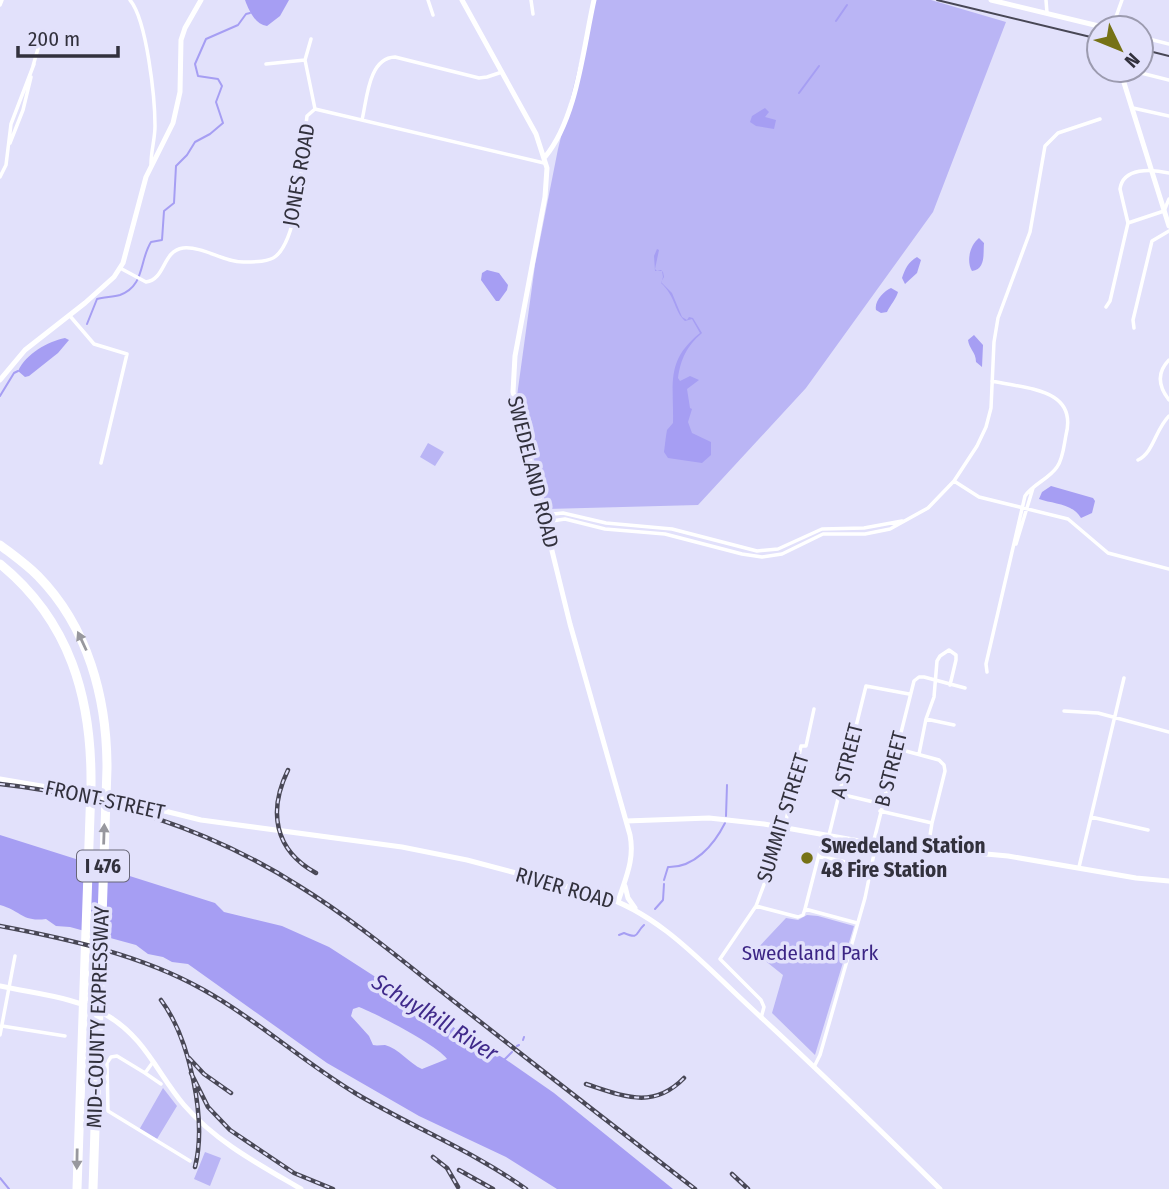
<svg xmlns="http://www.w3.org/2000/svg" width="1169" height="1189" font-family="'Fira Sans Condensed',sans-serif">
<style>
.green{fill:#bab5f5}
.water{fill:#a69ef3;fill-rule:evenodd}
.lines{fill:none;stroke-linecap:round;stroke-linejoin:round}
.stream{stroke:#a69ef3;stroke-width:2}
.street{stroke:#fff;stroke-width:3.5}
.secondary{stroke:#fff;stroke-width:5}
.highway{stroke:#fff;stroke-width:9}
.tram{stroke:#484755;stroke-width:2}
.rail-casing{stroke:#484755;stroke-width:4.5}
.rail{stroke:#e2e1fb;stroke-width:2;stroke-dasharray:5;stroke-linecap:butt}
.oneway{fill:#98989e}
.poi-dot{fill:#767216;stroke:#e2e1fb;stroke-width:2.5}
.labels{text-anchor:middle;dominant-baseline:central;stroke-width:7;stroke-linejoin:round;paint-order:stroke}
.shield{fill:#e2e1fb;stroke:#676676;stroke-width:2}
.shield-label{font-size:19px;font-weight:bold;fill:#32313d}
.street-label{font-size:21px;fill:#32313d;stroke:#e2e1fb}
.poi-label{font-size:21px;font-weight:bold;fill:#32313d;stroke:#e2e1fb;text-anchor:start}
.park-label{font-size:21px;fill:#3c2585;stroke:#e2e1fb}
.water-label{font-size:23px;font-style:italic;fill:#402a8b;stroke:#e2e1fb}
</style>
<rect width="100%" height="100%" fill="#e2e1fb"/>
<path class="green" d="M595,0h336l75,22 -73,190 -127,176 -108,117 -151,4 -30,-113 18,-131 23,-116z
M428,443l16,9 -9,14 -15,-9z
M807,915l11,1 36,10 -39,129 -43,-42 11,-38 -29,-23 32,-34 12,2z
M163,1088l14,18 -20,33 -18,-9z
M205,1152l16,6 -11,28 -16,-7z"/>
<path class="water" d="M245,0h44l-9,16 -13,10c-12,-2 -18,-15 -22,-26z
M765,108l4,4 -4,5 11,3 -2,9 -18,-3 -6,-4 2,-6z
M979,238l5,5c-1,11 2,26 -12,28 -6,-10 -2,-26 7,-33z
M657,249l2,1 -4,19 2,2 4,-1 2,2 1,5 -3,5 11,11 10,24 5,3 2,-3 4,1 9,15c-15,13 -21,25 -24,45l2,3 10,-5 9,4 -12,9 3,19 2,1 -4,13 4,11 19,9v13l-9,8 -34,-5 -4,-6 2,-16 1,-6 6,-7c1,-39 -8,-62 27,-90l-8,-14 -7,2c-11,-10 -9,-24 -24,-38l2,-6 -1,-6h-7l-1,-15z
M917,257l4,3 -4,13 -12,11 -3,-6c3,-9 6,-16 15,-21z
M487,270l12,3 9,12 -1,5 -8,11h-3l-15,-21 1,-7z
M891,288l7,4c-1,5 -8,14 -11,20l-6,1 -5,-3c-2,-9 8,-19 15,-22z
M974,335l9,10 -1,22 -6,-5c0,-10 -7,-13 -8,-22z
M65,338l4,2 -11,13 -29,23 -4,1 -7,-6c9,-18 29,-29 47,-33z
M1051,486l42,12 2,3 -3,12 -11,5c-9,-15 -28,-14 -42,-19l3,-7z
M0,835l215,68 9,9 58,14 47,21 149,96 27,16 49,34 119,96h-116l-51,-32 -87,-41 -92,-53 -139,-99 -16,-2 -9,-5 -15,-3 -12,-9 -66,-18 -14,-1 -10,-7c-25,3 -24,-8 -46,-14zM359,1007c16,6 80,39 88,52l-25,10c-12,-5 -24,-21 -37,-24 -4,0 -8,1 -12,0l-4,-9 -18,-20 2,-7z"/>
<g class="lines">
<path class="stream" d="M836,21l11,-16
M799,93l20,-27
M87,324l10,-25c7,-2 16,-2 23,-4 25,-9 19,-34 31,-53l11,-2 2,-29 10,-8 2,-37 11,-11 8,-13 15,-8 13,-11 -7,-21 6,-16 -4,-7 -20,-3 -3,-12 11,-25 32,-14 8,-11 4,-1
M0,396l14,-23 4,-2
M726,816l1,-31
M664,880l4,-13c26,1 46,-22 57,-44
M655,909l8,-9 1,-16
M619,935l5,-2c16,7 11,0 20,-8
M523,1040l1,-3
M517,1046l2,-1
M505,1059l7,-7
M0,1178l9,11"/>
<path class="street" d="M130,0c17,20 25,99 25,126 0,13 -4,25 -4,38
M428,0l5,15
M531,0l2,14
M1046,0l1,13
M0,5l2,-5
M1107,28l6,-3 9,-25
M1141,37l28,7
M311,39l-6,21 10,49
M266,64l39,-4
M33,66l8,-28
M1129,70l40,10
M1133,108l36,8
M315,109l229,54
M362,120c5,-20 6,-62 33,-63l84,21 8,-1 15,-5
M10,143l13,-33 8,-33
M0,177l6,-12 5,-41 23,-60
M1128,223l36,-12 5,-12
M120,268l26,14c20,-3 16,-31 37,-34 21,-2 41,15 62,14 10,0 24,0 31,-6 24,-20 27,-108 31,-140l8,-7
M1106,307l4,-6 18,-78 -8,-34c3,-22 32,-20 49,-16
M70,316l24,28 33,10 -26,109
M1134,328l-1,-8 19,-79 17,-10
M1169,360c-13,13 -10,27 0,40
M1138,460c16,-8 17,-30 31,-44
M954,481l25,16 89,22 40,34 61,16
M544,515l19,-2 43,10 66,6 85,22 21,-2 44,-20 42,-1 38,-7
M545,522l20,-3 40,10 60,5 77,20 20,3 20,-3 41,-20h42l25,-5 38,-21 26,-27 23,-35 9,-19 5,-19 3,-66 4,-24 32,-86 15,-86 13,-13 42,-14
M1016,544l17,-56
M987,672l-1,-8 39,-168c8,-12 24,-17 32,-29 6,-8 7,-22 9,-32 12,-47 -40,-46 -74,-54
M1064,711l34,2 71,19
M926,719l28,6
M902,750l37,10 5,5 1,6 -13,52 -4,25
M919,754l7,-35 8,-22 3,-36 3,-5 9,-6 7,5v5l-6,25
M840,794l42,10
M880,811l52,12
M1091,817l57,13
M829,835l37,-149 43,8
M873,844l41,-163 5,-4h5l41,11
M819,856l53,12
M1079,867l45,-189
M756,906l42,11 5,-2 2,-6 52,14
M805,909l19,-74
M761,1018l3,-11 -3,-7 -41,-41 36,-53 28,-75 17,-85h5l8,-37
M2,1026l63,10
M0,1035l15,-79
M153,1062l-8,11 16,11
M814,1067l6,-12 45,-157 11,-54
M145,1073l-28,-17 -6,1 -4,6 1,48 82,50"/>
<path class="secondary" d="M462,0l74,134 11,34 -2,29 -30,159 -2,36 57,232 60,211c5,25 -5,44 -12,67
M991,0l116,28
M1120,70l49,156
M545,157c32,-39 38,-108 49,-157
M0,380l25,-30 60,-47 29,-26 9,-14 23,-86 27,-54 7,-31 1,-52 4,-12 16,-28
M0,779l112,19 89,22 201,27 65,13 132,35c62,19 106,71 152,113 64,59 127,120 189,181
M626,821l83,-3 55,6 112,20 132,12 128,22 33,3
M625,886l3,12 7,10
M0,986c36,8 76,11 108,30 36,21 50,58 76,89 32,37 76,60 117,84"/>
<path class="highway" d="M0,545c13,10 26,19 38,31 50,51 69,122 69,192l-14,421
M0,564c70,57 92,134 91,222l-14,403"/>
<path class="tram" d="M937,0l162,39
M1141,49l28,7"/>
<defs>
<path id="rail" d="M288,770c-20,41 -14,80 28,103
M0,784c105,12 210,45 299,102 60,37 114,84 170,127 75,59 151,118 226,176
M0,926c68,13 141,29 202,63 54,30 100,72 153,104 57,34 118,58 171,96
M161,1000c29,39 46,120 34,167
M189,1058l15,16 27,19
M191,1073l17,34 22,23 64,43 39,16
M586,1084c37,12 67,26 98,-6
M433,1157l14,11 11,19
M459,1170l34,19
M732,1174l16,15"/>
</defs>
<use href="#rail" class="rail-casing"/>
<use href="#rail" class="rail"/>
</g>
<defs><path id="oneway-solid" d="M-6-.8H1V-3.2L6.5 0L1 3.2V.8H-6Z" transform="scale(1.75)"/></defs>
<g class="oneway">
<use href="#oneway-solid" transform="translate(82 641) rotate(-115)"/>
<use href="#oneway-solid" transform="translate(104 834) rotate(-88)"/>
<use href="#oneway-solid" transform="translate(77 1159) rotate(91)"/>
</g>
<circle class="poi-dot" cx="807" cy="858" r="7"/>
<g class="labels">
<rect class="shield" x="77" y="850.5" width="52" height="31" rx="5"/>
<g class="shield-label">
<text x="103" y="866">I 476</text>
</g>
<g class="street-label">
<text transform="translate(299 175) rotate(-80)">JONES ROAD</text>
<text transform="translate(533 472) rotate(76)">SWEDELAND ROAD</text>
<text transform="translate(847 761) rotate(-76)">A STREET</text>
<text transform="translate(891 769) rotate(-76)">B STREET</text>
<text transform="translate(105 800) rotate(12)">FRONT STREET</text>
<text transform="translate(783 818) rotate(-73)">SUMMIT STREET</text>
<text transform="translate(565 888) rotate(16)">RIVER ROAD</text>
<text transform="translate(98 1017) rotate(-88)">MID-COUNTY EXPRESSWAY</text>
</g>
<g class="poi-label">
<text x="821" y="846">Swedeland Station<tspan x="821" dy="24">48 Fire Station</tspan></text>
</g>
<g class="park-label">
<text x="810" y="953">Swedeland Park</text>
</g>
<g class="water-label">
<text transform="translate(435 1017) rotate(32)">Schuylkill River</text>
</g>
</g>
<g transform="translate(1120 49) rotate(133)"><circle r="33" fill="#e2e1fb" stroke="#9c9baf" stroke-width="2"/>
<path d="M0-5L12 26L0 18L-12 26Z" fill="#767216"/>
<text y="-10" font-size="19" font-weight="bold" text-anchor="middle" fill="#32313d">N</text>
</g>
<path d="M18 46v10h100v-10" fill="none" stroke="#32313d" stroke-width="3.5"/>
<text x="28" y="46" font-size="21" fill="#32313d" stroke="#e2e1fb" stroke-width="5" paint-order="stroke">200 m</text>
</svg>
